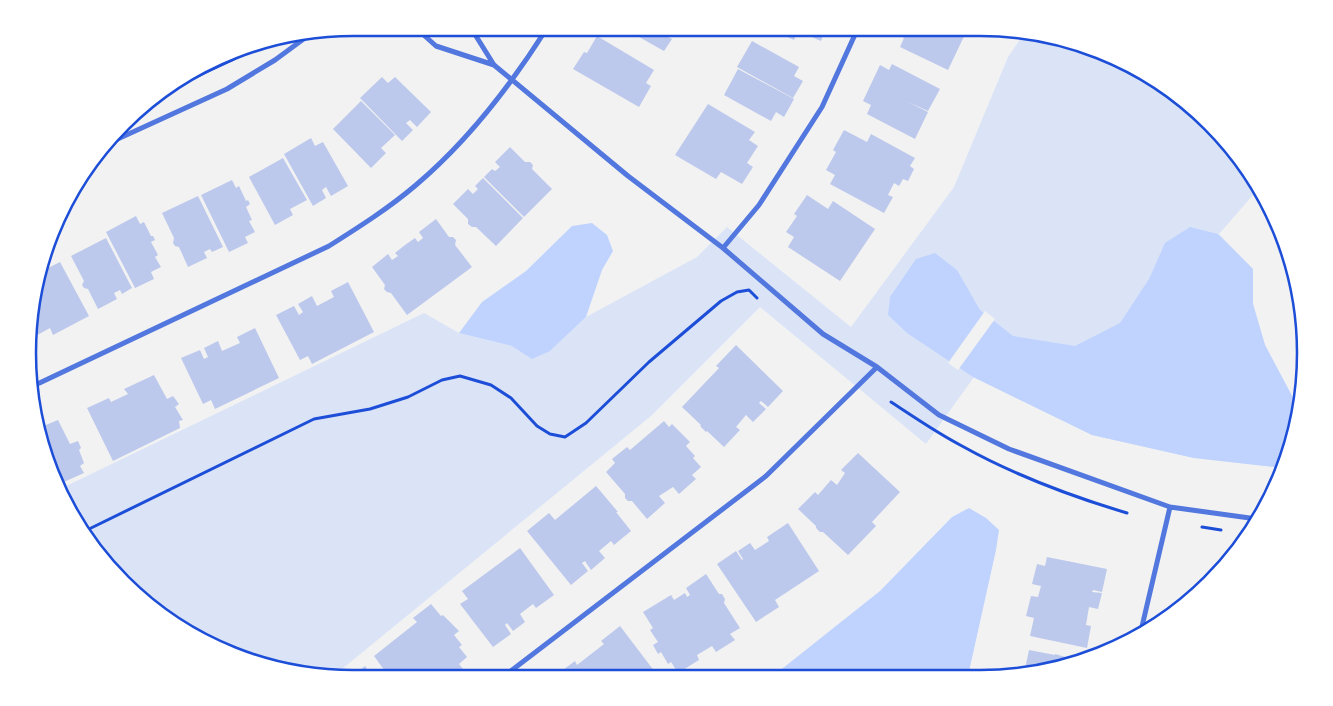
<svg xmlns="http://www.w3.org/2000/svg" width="1333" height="706" font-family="'Noto Sans',sans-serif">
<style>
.green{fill:#dbe4f7}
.water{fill:#bfd3fe}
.pier{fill:#f2f2f2}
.building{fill:#bdc9ec}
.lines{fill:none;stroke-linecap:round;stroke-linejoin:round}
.path{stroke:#1d4ed8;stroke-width:3}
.minor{stroke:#5277de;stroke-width:5}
.rim{fill:none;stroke:#1d4ed8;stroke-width:2.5}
</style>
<rect width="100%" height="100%" fill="#f2f2f2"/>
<path class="green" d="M1025,32l40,7 59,22 54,34 47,44 35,48 -41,47 34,35v35l12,41 34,64 -5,29 -11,30 -89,-10 -102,-23 -118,-58 -48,67 -166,-137 -109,109 -320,262 -62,-11 -60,-22 -86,-62 -63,-94 364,-176 35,20 53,13 38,5 36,-34 111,-60 30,-30 124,100 103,-140 54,-130z"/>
<path class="water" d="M592,223l15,12 6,16 -11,19 -16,47 -36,34 -18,8 -20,-13 -53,-13 23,-31 44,-31 46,-45z
M1190,227l28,7 35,35v35l12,41 34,64 -5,29 -11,30 -89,-10 -102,-23 -119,-58 -66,-44 -19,-18 2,-18 26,-38 19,-6 22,17 23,40 33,26 62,10 45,-23 29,-44 16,-36z
M969,508l17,10 13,12 -3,20 -28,126h-195l107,-85 72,-74z"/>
<path class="pier" d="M985,311l10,8 -37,51 -10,-7z"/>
<path class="building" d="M623,28h48l-4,8 5,3 -8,12z
M767,28h59l-5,13 -23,-10 -4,9z
M898,28h70l-20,42 -48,-23 4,-9 -9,-5z
M597,36l57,34 -8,13 5,3 -12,21 -66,-38 11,-17 3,1z
M752,41l47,26 -5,9 9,5 -10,17 -56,-31z
M892,64l48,25 -12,22 -20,-9 20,10 -13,27 -48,-25 4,-9 -8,-4 17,-36 9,5z
M738,69l56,30 -10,18 -8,-5 -5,9 -47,-26z
M382,77l6,6 7,-6 36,35 -14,15 -7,-7 -4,3 7,7 -11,11 -42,-43z
M361,101l34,34 -14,13 5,5 -15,15 -38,-39z
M708,104l47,28 -6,8 9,6 -11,17 6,4 -11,17 -21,-12 -5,7 -41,-24z
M844,130l23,12 4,-8 44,24 -5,8 4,3 -6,12 -5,-2 -4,7 -5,-3 -6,12 5,2 -9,16 -54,-29 5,-9 -9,-5 10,-18 -3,-2z
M311,138l4,8 8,-4 25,44 -17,10 -5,-9 -4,3 4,8 -13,8 -29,-52z
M510,147l15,15h5l3,3 -1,4 20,20 -28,28 -40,-40 8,-8 3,2 5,-4 -5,-5z
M283,158l24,42 -17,9 3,6 -18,10 -26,-48z
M483,178l40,40 -27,28 -20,-19h-4l-4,-3v-5l-15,-15 15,-15 5,5 5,-5 -3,-3z
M232,180l4,8 3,-2 7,15 2,-1 2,4 -4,3 6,13 -3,1 6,11 -10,5 3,6 -19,9 -28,-57z
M807,195l21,14 5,-8 42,28 -35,52 -52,-34 6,-10 -8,-5 11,-16 -3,-2z
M198,196l25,51 -11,5 -2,-3 -6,3 3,6 -19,9 -9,-20 -4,-1 -2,-3 1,-5 -12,-25z
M136,216l4,8 4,-2 7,14h2l2,4 -4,2 7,13 -3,2 6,10 -10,5 3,7 -19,9 -29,-56z
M436,219l13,18h4l3,3 -1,5 17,22 -65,48 -16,-22 -4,-1 -3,-3 1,-4 -13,-18 16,-13 4,6 6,-4 -3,-3 10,-8 10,-7 3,4 5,-4 -4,-6z
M106,238l26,50 -10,6 -2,-4 -6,3 3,6 -19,10 -10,-20 -4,-1 -2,-3 2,-4 -13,-25z
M60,262l29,54 -36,19 -3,-7 -18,10 6,-65z
M348,282l26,50 -62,32 -4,-8 -8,4 -24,-45 18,-9 5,9 4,-3 -5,-8 14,-8 5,10 17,-9 -3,-6z
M255,328l24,50 -64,31 -4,-9 -8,4 -22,-46 19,-8 4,9 4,-2 -4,-9 14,-7 4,10 18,-8 -3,-6z
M736,345l47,46 -15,16 -7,-6 -2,2 7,6 -13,13 -7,-7 -10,12 4,3 -16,17 -17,-16 -1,1 -6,-6 1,-1 -19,-18 37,-39 -3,-2z
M154,375l13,24 6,-3 6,8 -4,3 8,13 -4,1 1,7 -67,33 -26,-53 22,-10 2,4 17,-8 -4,-5z
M58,420l12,24 8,-3 3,7 -2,2 5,13 -4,3 4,7 -27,12 -5,-7 -11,-51z
M664,421l5,6 3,-3 18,18 -4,4 9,10 -2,2 8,9 -9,8 4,4 -17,15 -6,-7 -14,9 6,7 -18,16 -15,-18h-4l-3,-3v-4l-19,-22 9,-9 -3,-4 15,-12 3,3z
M858,453l42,39 -28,30 4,4 -28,29 -25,-23h-3l-4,-4v-2l-18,-17 17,-17 3,3 13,-15 6,5 8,-12 -4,-3z
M596,486l22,26h-2l15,19 -17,14 -3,-4 -12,10 6,7 -14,12 -6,-9 -3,2 6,8 -17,14 -44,-54 22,-18 6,7z
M788,523l31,48 -44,29 4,7 -23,15 -39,-58 19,-13 6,9 1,-1 -5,-8 12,-8 5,7 14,-9 -2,-4z
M520,548l34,47 -18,13 -3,-4 -13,10 5,8 -12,9 -6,-8 -2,2 6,9 -18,13 -33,-43 8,-5 -6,-8z
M1047,557l60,12 -5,23 -9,-2 -1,2 10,1 -4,16 -9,-2 -3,18 5,1 -4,22 -57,-12 4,-18 -8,-2 5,-20 7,1 3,-11 -9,-2 5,-20 8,2z
M706,574l13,20h3l3,5 -1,4 16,25 -10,6 5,6 -19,12 -4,-6 -15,9 2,5 -21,13 -7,-11 -3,2 -7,-12 -3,2 -5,-9 5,-3 -8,-12 3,-2 -10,-16 28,-17 3,5 11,-7 2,4 3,-2 -4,-7z
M1192,588l8,1 -10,9z
M431,604l10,12 2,-1 16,16 -5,4 8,10 -3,2 8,10 -8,7 4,5 -10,8h-3l-7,-8 -4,4 1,2 -3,2 -47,1 -16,-22 43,-34 -4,-4z
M620,626l35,46 -6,5h-91l-2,-2 19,-14 2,4 27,-21 -3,-3z
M1029,650l26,5v-1l24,7 -60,15 1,-8 5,1z
M365,666l8,12h-23z"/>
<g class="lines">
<path class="path" d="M153,97l79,-37 28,-17
M891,402c23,15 46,31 71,44 52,29 108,50 165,67
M1202,527l19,3
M87,530l227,-111 56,-10 38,-12 34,-17 18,-4 31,9 20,13 26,28 13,8 15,3 21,-14 63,-61 72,-61 16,-9 12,-2 8,8"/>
<path class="minor" d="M416,28l20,18 58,19
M471,28l23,37 134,111 95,72 100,86 54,33 62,48 70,34 161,58 87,12
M111,142l116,-53 48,-29 34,-25
M723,248l36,-43 63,-98 36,-79
M31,387l298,-141c30,-19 60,-38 87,-61 52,-44 95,-100 131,-157
M1140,635l30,-128
M503,677l263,-201 111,-109"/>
</g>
<path d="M0 0H1333V706H0ZM353 36H980A317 317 0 0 1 1297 353V353A317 317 0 0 1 980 670H353A317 317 0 0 1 36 353V353A317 317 0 0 1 353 36Z" fill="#fff" fill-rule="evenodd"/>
<path class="rim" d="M353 36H980A317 317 0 0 1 1297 353V353A317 317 0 0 1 980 670H353A317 317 0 0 1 36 353V353A317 317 0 0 1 353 36Z"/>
</svg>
